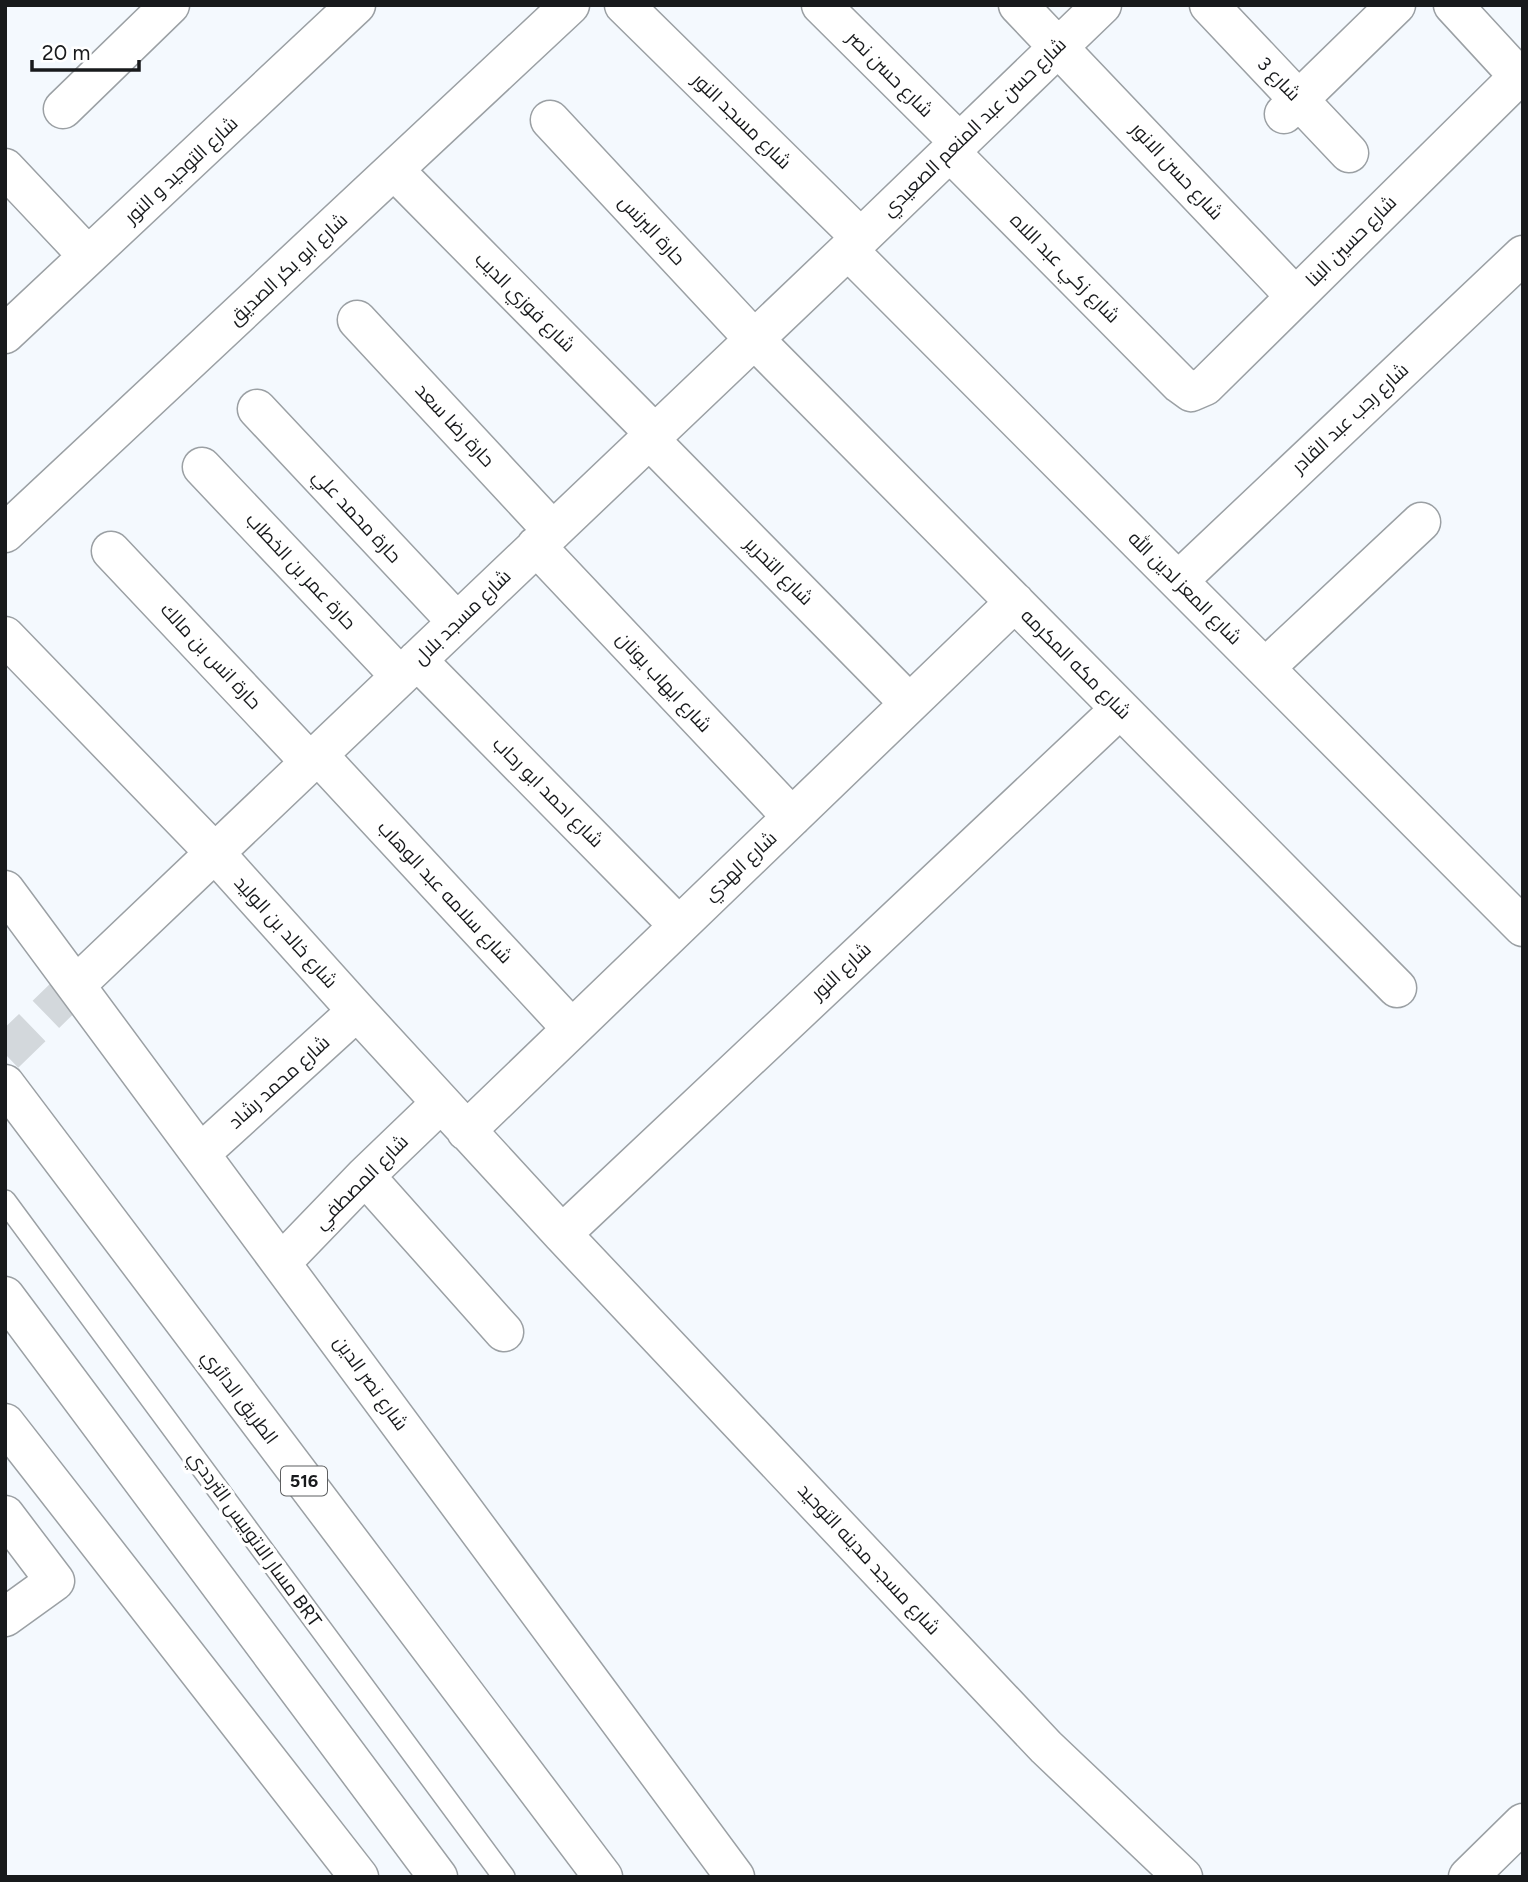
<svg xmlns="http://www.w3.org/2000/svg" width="1528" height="1882" font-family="Figtree,Cairo,sans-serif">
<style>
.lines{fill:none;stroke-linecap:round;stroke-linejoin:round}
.street-tunnel{stroke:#d3d8dc;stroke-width:38;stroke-dasharray:38 19;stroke-linecap:butt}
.lane-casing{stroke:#9ba0a4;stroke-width:24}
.street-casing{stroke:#9ba0a4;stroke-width:41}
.highway-casing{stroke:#9ba0a4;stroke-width:41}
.lane{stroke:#fff;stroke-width:21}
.street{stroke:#fff;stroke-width:38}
.highway{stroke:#fff;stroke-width:38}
.labels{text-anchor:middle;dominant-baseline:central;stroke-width:7;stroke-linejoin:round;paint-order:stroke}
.shield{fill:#fff;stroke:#5d5f60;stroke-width:2}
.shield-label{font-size:18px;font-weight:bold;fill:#181a1c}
.street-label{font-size:19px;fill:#181a1c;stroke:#fff}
</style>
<rect width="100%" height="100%" fill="#f4f9fe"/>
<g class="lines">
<path class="street-tunnel" d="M5,1054l71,-69"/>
<defs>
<path id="lane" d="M5,1201l499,676"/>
<path id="street" d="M624,5l236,232
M821,5l138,137
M1018,5l277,291
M1209,5l140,148
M1453,5l70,76
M63,109l107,-104
M1284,114l112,-109
M550,120l204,219 643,649
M950,152l230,232 11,8 14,-6 313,-309
M5,168l83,88
M394,170l261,264
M848,250l675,677
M357,320l196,211
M5,334l351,-329
M257,409l200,213
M649,439l260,264
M202,467l198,209
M5,533l565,-528
M536,546l256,271
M111,551l199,211
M1178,581l345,-326
M5,636l210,217 142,158 205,223 484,513 137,130
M417,660l261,265
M1265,668l156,-146
M318,755l254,274
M5,890l730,987
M76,985l772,-735 254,-245
M466,1131l549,-529
M201,1153l156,-142
M365,1176l139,156
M562,1234l558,-525
M282,1262l83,-86 76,-73
M5,1515l50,66 -50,36
M1468,1877l55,-54"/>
<path id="highway" d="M5,1084l598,793
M5,1296l433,581
M5,1423l354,454"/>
</defs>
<use href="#lane" class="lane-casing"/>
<use href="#street" class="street-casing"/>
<use href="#highway" class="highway-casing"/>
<use href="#lane" class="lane"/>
<use href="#street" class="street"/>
<use href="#highway" class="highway"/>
</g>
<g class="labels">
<rect class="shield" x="281" y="1466.5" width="46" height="29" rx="5"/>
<g class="shield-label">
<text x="304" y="1481">516</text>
</g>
<g class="street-label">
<text transform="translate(890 74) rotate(45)">شارع حسن نصر</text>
<text transform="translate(1279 79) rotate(46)">شارع 3</text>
<text transform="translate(742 121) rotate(44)">شارع مسجد النور</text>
<text transform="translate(974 127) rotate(-44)">شارع حسن عبد المنعم الصعيدي</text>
<text transform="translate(181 170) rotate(-43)">شارع التوحيد و النور</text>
<text transform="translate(1177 171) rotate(47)">شارع حسن الانور</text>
<text transform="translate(652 230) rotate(47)">حارة البرنس</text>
<text transform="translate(1351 241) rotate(-45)">شارع حسين البنا</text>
<text transform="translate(1065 268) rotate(45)">شارع زكي عبد اللاه</text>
<text transform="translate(288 269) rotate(-43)">شارع ابو بكر الصديق</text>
<text transform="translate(525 302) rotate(45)">شارع فوزي الديب</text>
<text transform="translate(1350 418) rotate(-43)">شارع رجب عبد القادر</text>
<text transform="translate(455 425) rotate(47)">حارة رضا سعد</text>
<text transform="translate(357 516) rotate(47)">حارة محمد علي</text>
<text transform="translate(301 571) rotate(47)">حارة عمر بن الخطاب</text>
<text transform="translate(779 571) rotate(45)">شارع التحرير</text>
<text transform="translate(1185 588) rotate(45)">شارع المعز لدين الله</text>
<text transform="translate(462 617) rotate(-44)">شارع مسجد بلال</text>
<text transform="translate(211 656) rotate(47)">حارة انس بن مالك</text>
<text transform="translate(1076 664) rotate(45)">شارع مكه المكرمه</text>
<text transform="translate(664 682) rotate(47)">شارع ايهاب يونان</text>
<text transform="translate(548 792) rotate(45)">شارع احمد ابو رحاب</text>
<text transform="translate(740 866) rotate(-43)">شارع الهدي</text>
<text transform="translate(445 892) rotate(47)">شارع سلامه عبد الوهاب</text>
<text transform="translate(286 932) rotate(48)">شارع خالد بن الوليد</text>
<text transform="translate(841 971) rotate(-43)">شارع النور</text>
<text transform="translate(279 1082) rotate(-42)">شارع محمد رشاد</text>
<text transform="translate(361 1182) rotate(-45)">شارع المصطفي</text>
<text transform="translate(371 1383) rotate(54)">شارع نصر الدين</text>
<text transform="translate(240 1397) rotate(53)">الطريق الدائري</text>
<text transform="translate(255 1539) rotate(54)">مسار الاتوبيس الترددي BRT</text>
<text transform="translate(869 1559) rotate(47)">شارع مسجد مدينه التوحيد</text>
</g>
</g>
<rect width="1528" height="1882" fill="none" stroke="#181a1c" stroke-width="14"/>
<path d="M32 60v10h107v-10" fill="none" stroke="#181a1c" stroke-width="3.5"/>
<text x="42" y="60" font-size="21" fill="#181a1c" stroke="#ffffff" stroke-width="5" paint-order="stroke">20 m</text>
</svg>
